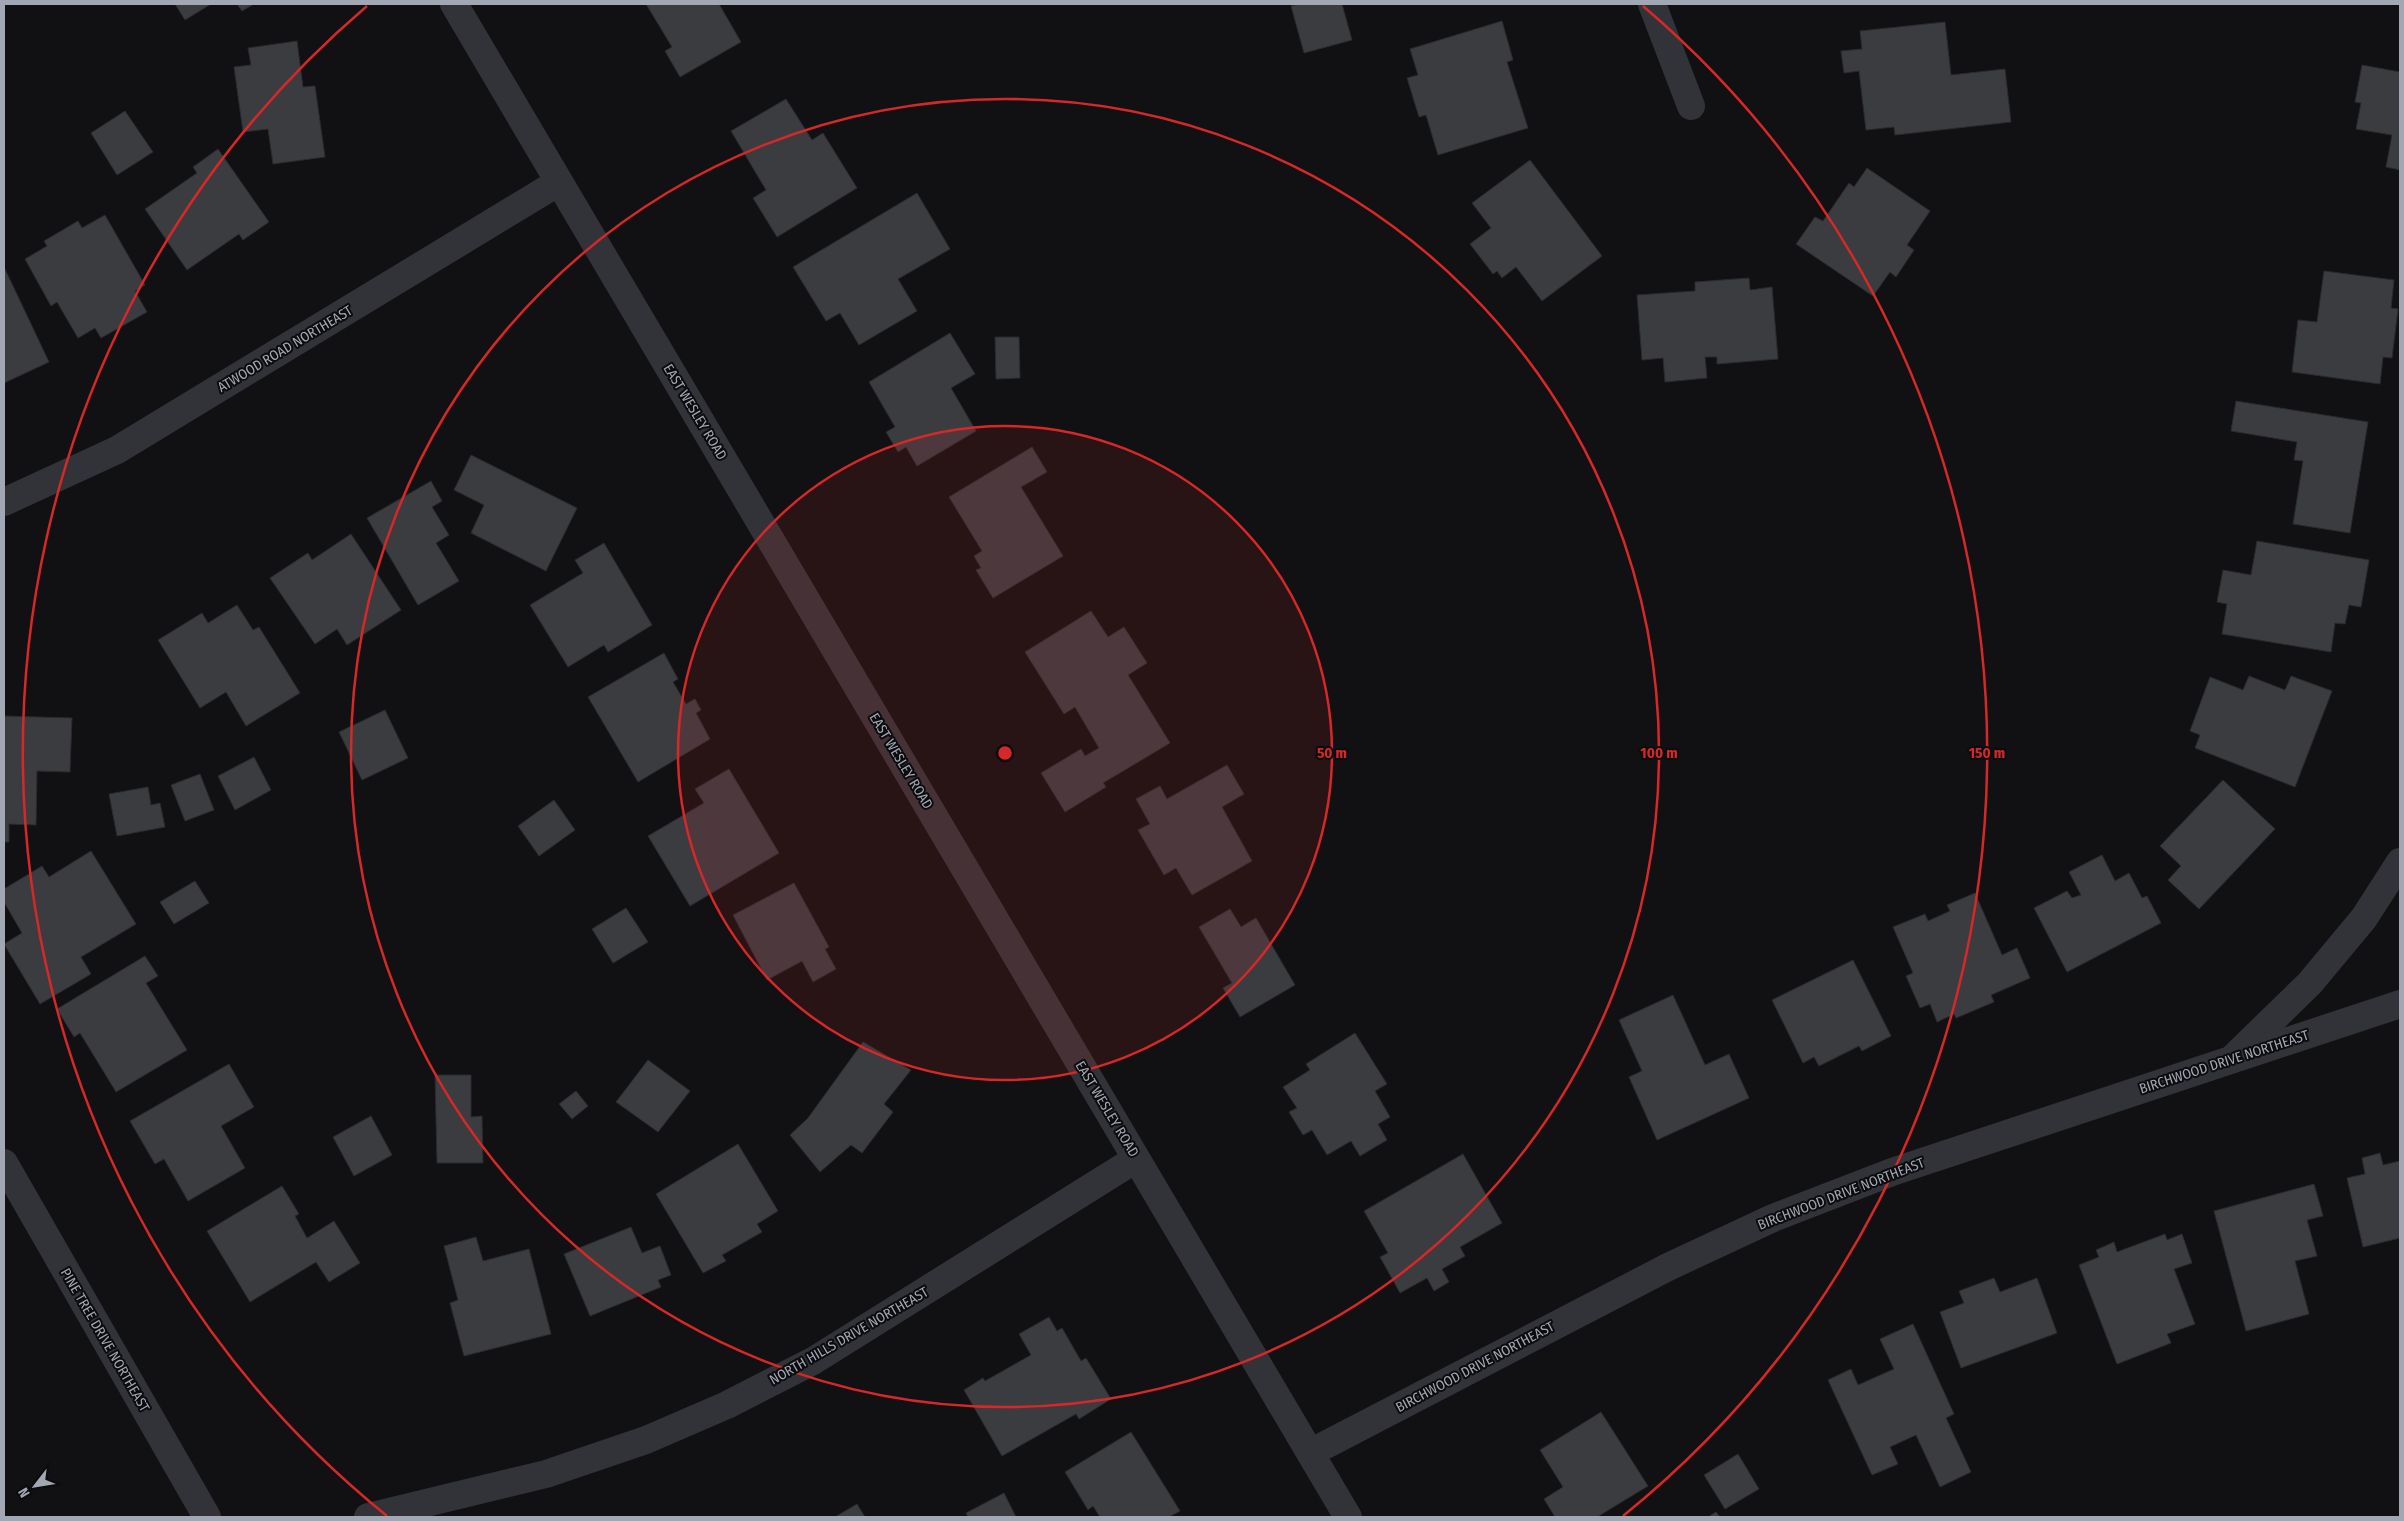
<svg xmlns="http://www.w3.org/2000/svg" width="2404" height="1521" font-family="'Fira Sans Condensed',sans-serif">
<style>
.building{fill:#3b3c40;stroke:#2b2b2f}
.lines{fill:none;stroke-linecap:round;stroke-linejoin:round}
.street{stroke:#323338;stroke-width:28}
.ring{fill:none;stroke:#d62828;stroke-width:2.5}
.labels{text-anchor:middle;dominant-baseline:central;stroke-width:4;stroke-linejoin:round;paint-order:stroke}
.street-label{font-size:14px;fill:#a2a7b4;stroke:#0c0c0e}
.centre{fill:#d62828;stroke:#0c0c0e;stroke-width:2.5}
.ring-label{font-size:15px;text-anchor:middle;font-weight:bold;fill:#d62828;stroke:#0c0c0e;stroke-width:4;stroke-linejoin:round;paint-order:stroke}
</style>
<rect width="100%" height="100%" fill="#111113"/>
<path class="building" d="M175,4h36l-26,16z
M237,4h17l-12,7z
M646,4h73l22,38 -61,35 -15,-26 7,-4z
M1298,4h44l10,36 -48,13 -13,-47z
M1502,21l11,39 -6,2 21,66 -90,27 -12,-40 -7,2 -12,-39 11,-3 -8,-26z
M1945,22l6,53 54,-6 6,53 -116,13 -1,-8 -28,3 -7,-59 -15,2 -3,-22 21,-2 -2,-18z
M297,41l6,46 12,-1 10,71 -52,7 -5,-35 -25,3 -9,-65 17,-2 -3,-17z
M2362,65l38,7v98l-14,-3 6,-32 -36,-6 5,-26 -6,-1z
M786,99l26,41 11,-7 34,55 -80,49 -24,-39 13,-8 -35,-59z
M125,111l28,41 -36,23 -26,-42z
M218,149l51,73 -26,18 -4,-6 -52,36 -42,-61 52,-36 -4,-6z
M1530,160l72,96 -60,45 -26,-34 -14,11 -5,-7 -4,3 -23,-30 21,-16 -19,-25z
M1867,168l63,43 -23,34 7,5 -18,27 -6,-5 -17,24 -77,-52 19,-27 8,4 26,-38 5,4z
M917,193l33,56 -52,30 19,32 -58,34 -19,-32 -14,8 -33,-54z
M105,215l40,70 -10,6 12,21 -46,26 -6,-10 -17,10 -21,-36 -6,4 -26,-47 22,-13 -3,-5 34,-20 4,7z
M4,267l45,95 -45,21z
M2324,271l70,9 -3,28 7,1 -6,49 -9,-1 -3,27 -88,-12 6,-52 19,2z
M1749,278l1,12 22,-3 6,72 -61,5v-7h-12l2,21 -42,4 -2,-24 -21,2 -5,-65 58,-4v-9z
M950,333l25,41 -24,14 25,43 -59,35 -11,-19 -8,5 -12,-20 9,-5 -26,-45z
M995,337h24l1,41 -24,1z
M2236,401l132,21 -18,111 -57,-9 10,-63 -9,-1 3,-18 -66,-11z
M1032,447l15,25 -26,15 42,69 -70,42 -17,-28 5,-2 -7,-12 8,-5 -33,-54z
M471,455l106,53 -31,63 -75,-38 13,-28 -30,-15z
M431,481l11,20 -10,6 17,28 -13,8 23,38 -41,24 -51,-87z
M351,534l50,76 -54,35 -10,-16 -22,15 -45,-66 38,-25 4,7z
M2257,541l112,19 -8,47 -12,-2 -4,19 -10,-1 -4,29 -109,-18 5,-30 -10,-2 6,-32 28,5z
M604,543l48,82 -44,27 -4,-7 -36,22 -38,-62 53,-32 -8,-13z
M237,605l16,25 6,-3 41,66 -54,33 -20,-34 -26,16 -42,-68 44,-27 6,10z
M1091,611l17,26 16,-10 23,36 -19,12 42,68 -67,40 3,4 -41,25 -24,-39 40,-24 4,7 14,-8 -24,-41 -11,7 -39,-62z
M664,653l14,26 -5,3 13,22 9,-5 6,11 -5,3 14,26 -72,43 -50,-85z
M2249,676l36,14 6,-14 41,15 -37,96 -100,-39 5,-13 -10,-4 20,-54 33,13z
M385,710l23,48 -46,22 -23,-48z
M4,716l68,2 -2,54 -33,-1 -1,54 -27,-1v18h-5z
M254,757l17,33 -36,20 -17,-34z
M1227,765l17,29 -22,13 30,54 -60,34 -16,-27 -12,7 -26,-45 12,-6 -14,-25 24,-13 7,13z
M729,769l50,84 -89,53 -42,-70 56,-33 -9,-14z
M200,774l14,36 -29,11 -14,-36z
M2223,780l52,49 -76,80 -31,-29 13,-14 -21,-20z
M148,787l3,18 9,-2 5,24 -48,9 -8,-42z
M554,800l21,30 -36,26 -21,-30z
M91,851l45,73 -55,33 10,17 -51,30 -36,-60 18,-11 -18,-31v-13l38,-23 7,11z
M2102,855l13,26 14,-8 13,25 5,-2 14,27 -94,49 -33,-64 33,-17 5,7 9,-3 -12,-23z
M195,881l14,22 -35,21 -14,-22z
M794,883l35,64 -4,2 11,20 -23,13 -11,-21 -35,19 -34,-65z
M1975,893l27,62 15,-7 13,30 -39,17 3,7 -38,16 -2,-4 -17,8 -7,-18 -10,4 -14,-32 7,-3 -20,-46 32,-13 3,7 22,-10 -3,-6z
M626,908l22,34 -35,21 -21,-34z
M1230,909l11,18 15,-9 39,67 -55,32 -17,-29 9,-5 -33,-56z
M145,956l13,20 -12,7 41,67 -71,42 -36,-59 -6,4 -17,-28z
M1853,960l38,76 -29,15 -3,-5 -40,20 -5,-9 -11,6 -31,-63z
M1673,995l32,70 24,-11 20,44 -92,42 -28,-63 13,-6 -23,-51z
M1355,1033l32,51 -12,7 15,26 -12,7 9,16 -27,16 -9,-15 -24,14 -15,-25 -9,5 -14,-23 8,-4 -14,-21 27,-17 -4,-6z
M863,1042l48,28 -27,34 9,8 -31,41 -11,-8 -31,27 -30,-37 18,-17z
M648,1060l42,31 -32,41 -42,-30z
M229,1064l25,43 -33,19 24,42 -57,33 -24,-42 -9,5 -25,-43z
M435,1075h36v42l11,-1 1,47h-46z
M576,1091l12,15 -16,13 -13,-15z
M371,1116l21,39 -38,21 -21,-39z
M738,1144l40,67 -21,13 5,8 -40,23 4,6 -23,12 -47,-79z
M2380,1153l3,12 17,-4v77l-37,9 -16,-69 18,-4 -3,-16z
M1463,1154l39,69 -42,24 5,9 -23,13 7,13 -15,9 -7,-13 -27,15 -20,-36 8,-4 -24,-42z
M2314,1184l9,32 -16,4 10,36 -22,5 14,53 -63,17 -32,-120z
M282,1186l17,28 -4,2 12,22 27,-17 26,42 -31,19 -13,-20 -66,40 -43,-71z
M631,1227l11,26 18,-7 11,29 -13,5 3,7 -71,29 -26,-62z
M2165,1234l2,6 15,-6 10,29 -18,6 21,55 -28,10 4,9 -54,21 -38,-99 20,-8 -3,-7 18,-8 3,10z
M476,1237l7,24 46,-12 22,85 -87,22 -14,-53 8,-3 -14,-54z
M1994,1278l6,14 37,-14 20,55 -96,35 -21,-56 24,-9 -5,-12z
M1049,1317l8,14 5,-3 19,33 5,-3 25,41 -32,20 -3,-5 -74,42 -38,-66 19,-12 2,3 46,-26 -12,-21z
M1913,1324l41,90 -8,4 25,54 -31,15 -24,-52 -26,12 8,17 -26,11 -44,-95 23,-11 7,16 36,-16 -14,-30z
M1601,1412l47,74 -51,31h-42l-11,-18 19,-12 -23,-37z
M1131,1432l49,79 -11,6h-69l-7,-11 -5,4 -23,-38z
M1738,1454l21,35 -34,20 -21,-34z
M1004,1493l12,24h-48l-2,-4z
M857,1504l8,13h-30z
M1716,1512l4,5h-12z"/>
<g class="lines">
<path class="street" d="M454,4l894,1513
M1652,4l39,102
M4,502l113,-52 442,-268
M2235,1056l75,-73 54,-65 36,-56
M4,1163l203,354
M1310,1453l358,-186 105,-49 119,-46 508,-168
M368,1517l178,-43 100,-34 81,-35 86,-44 323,-202"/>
</g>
<circle cx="1005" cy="753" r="327" fill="#d62828" fill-opacity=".12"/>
<g class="ring">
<circle cx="1005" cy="753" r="327"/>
<circle cx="1005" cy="753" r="654"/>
<path d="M387 1516A982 982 0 0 1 367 6M1643 6A982 982 0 0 1 1623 1516"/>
</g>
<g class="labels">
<g class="street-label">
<text transform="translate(285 349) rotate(-31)">ATWOOD ROAD NORTHEAST</text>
<text transform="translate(695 412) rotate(59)">EAST WESLEY ROAD</text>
<text transform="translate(901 761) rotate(59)">EAST WESLEY ROAD</text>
<text transform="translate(2224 1062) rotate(-18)">BIRCHWOOD DRIVE NORTHEAST</text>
<text transform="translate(1107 1109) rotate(59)">EAST WESLEY ROAD</text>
<text transform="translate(1841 1194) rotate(-21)">BIRCHWOOD DRIVE NORTHEAST</text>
<text transform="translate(849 1336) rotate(-30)">NORTH HILLS DRIVE NORTHEAST</text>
<text transform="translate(105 1340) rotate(60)">PINE TREE DRIVE NORTHEAST</text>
<text transform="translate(1475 1367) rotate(-28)">BIRCHWOOD DRIVE NORTHEAST</text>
</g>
</g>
<circle cx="1005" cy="753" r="8" class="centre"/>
<g class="ring-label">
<text x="1332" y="758">50 m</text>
<text x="1659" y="758">100 m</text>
<text x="1987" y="758">150 m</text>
</g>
<rect width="2404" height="1521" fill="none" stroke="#a2a7b4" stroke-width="10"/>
<g transform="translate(35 1486) rotate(239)" stroke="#0c0c0e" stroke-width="4" paint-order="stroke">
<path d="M0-4L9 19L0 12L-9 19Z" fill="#a2a7b4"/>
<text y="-8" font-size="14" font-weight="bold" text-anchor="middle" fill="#a2a7b4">N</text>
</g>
</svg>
